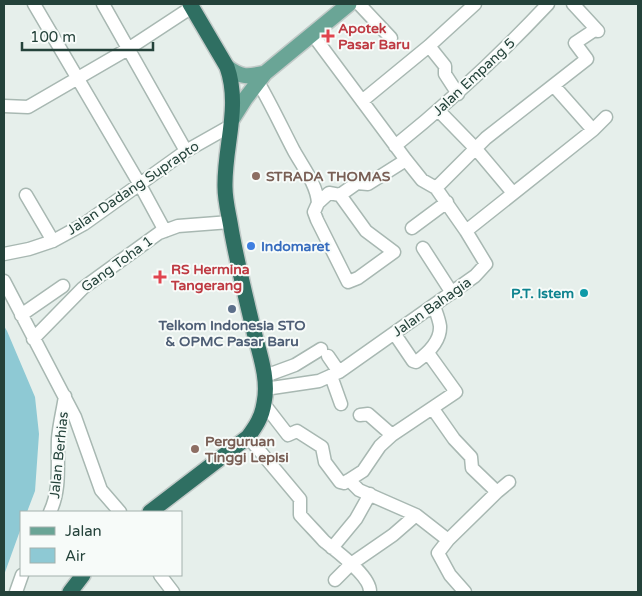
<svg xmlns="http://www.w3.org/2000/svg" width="642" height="596" font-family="'Varela Round',sans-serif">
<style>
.water{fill:#8ec9d4}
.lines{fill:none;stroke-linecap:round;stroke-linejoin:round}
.minor-casing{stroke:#a8b8b2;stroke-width:15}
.major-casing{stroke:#c2cac8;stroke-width:18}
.highway-casing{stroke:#c2cac8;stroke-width:18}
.minor{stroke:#fff;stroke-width:12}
.major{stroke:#6aa596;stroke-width:15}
.highway{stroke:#2f6f62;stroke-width:15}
.health-dot{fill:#e0444e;stroke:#f7fbf9;stroke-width:2}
.education-dot{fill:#8d6e63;stroke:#f7fbf9;stroke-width:2}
.shop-dot{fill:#3f7fe0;stroke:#f7fbf9;stroke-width:2}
.culture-dot{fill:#0f9aa8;stroke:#f7fbf9;stroke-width:2}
.service-dot{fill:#5c6f8a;stroke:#f7fbf9;stroke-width:2}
.labels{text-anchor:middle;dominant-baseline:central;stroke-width:4;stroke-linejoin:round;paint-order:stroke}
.health-label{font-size:14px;font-weight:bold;fill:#be3a42;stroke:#f7fbf9;text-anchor:start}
.street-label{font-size:14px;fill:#24423a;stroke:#f7fbf9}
.education-label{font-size:14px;font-weight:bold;fill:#785e54;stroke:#f7fbf9;text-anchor:start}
.shop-label{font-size:14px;font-weight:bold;fill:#366cbe;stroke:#f7fbf9;text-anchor:start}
.culture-label{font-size:14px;font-weight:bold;fill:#0d838f;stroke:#f7fbf9;text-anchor:end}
.service-label{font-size:14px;font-weight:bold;fill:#4e5e75;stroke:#f7fbf9}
</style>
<rect width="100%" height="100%" fill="#e6efeb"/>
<path class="water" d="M4,326l3,5 28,66 4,37 -4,57 -8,21h-6v16l-17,47z"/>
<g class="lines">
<defs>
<path id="minor" d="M34,4l105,179 26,48
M103,4l83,147
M359,4l32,34
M573,4l25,27
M429,46l16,20v8l13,20
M258,82c13,22 24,46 36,69 9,16 23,34 24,52
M554,86l39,44
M362,101l67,-55 46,-42
M4,106l24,1 100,-58 64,-42
M439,111l37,38 37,44
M395,146c56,-45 104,-90 153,-142
M436,188l50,-50 101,-79 -12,-16 21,-14
M26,195l27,46
M340,195l26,36 28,21 -36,26 -10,4 -31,-62 -3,-8 4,-9 11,-10 11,2 17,-12 11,1 38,-24
M412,228l35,-26
M466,231l127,-101 13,-13
M423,248l29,45
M4,254l25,-5 24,-8 31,-17 102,-73 46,-26
M4,281l71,136 26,73 19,22
M21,315l42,-29
M394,333l19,28 3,1c11,-8 25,-20 24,-36 -1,-7 -4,-14 -6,-20
M33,339l50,-51 76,-55 19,-7 52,-4
M428,353l28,39 -64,43 -12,11 -17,25 -14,9 10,10 57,25 32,25
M328,356l11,16
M265,376l30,-11 26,-16
M331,376l10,28
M265,389l54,-8 20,-9 136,-96 11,-12 -20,-33 -30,-43 -14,-8 -16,-20 -93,-125
M264,404l24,31 9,-4 25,16 3,15 15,20 4,1 5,-3
M433,409l21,30 17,18 1,11 25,24 -49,48 -10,13 12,22 15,17
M360,415l8,-1 24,21
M248,437l52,62v16c8,9 16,17 24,26 12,10 47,35 46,51
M497,492l12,-10
M50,512c11,-23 7,-48 8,-73 1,-14 5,-29 7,-43
M332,548l24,-29 14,-25
M160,575l13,17
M335,580l16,-16 42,-29 23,-20
M16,592l6,-17"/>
<path id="major" d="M227,67c15,11 20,10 38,6
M233,118l12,-19 20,-26 84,-69"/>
<path id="highway" d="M150,512l98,-75c8,-11 14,-20 16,-34 5,-23 -4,-48 -10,-71 -8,-34 -17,-69 -23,-104 -2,-13 -6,-27 -6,-41 -1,-41 16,-80 2,-120l-37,-63
M70,592l13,-17"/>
</defs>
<use href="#minor" class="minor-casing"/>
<use href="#major" class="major-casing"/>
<use href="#highway" class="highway-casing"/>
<use href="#minor" class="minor"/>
<use href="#major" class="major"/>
<use href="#highway" class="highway"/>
</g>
<g class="health-dot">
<path d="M325.5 28.5h5v5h5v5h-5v5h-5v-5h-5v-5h5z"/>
<path d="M157.5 269.5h5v5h5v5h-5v5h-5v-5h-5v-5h5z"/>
</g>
<g class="education-dot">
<circle cx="256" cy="176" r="5"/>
<circle cx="195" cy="449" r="5"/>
</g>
<circle class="shop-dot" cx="251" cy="246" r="5"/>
<circle class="culture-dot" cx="584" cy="293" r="5"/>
<circle class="service-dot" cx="232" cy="309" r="5"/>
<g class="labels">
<g class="health-label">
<text x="338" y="28">Apotek<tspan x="338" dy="16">Pasar Baru</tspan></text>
<text x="171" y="269">RS Hermina<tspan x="171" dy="16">Tangerang</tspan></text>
</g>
<g class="street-label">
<text transform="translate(474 77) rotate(-43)">Jalan Empang 5</text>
<text transform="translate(133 188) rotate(-34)">Jalan Dadang Suprapto</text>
<text transform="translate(117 264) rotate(-36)">Gang Toha 1</text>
<text transform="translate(432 307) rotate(-35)">Jalan Bahagia</text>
<text transform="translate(59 455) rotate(-84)">Jalan Berhias</text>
</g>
<g class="education-label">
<text x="266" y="176">STRADA THOMAS</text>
<text x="205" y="441">Perguruan<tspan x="205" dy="16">Tinggi Lepisi</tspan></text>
</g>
<g class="shop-label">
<text x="261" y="246">Indomaret</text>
</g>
<g class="culture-label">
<text x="574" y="293">P.T. Istem</text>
</g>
<g class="service-label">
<text x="232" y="325">Telkom Indonesia STO<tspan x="232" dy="16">&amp; OPMC Pasar Baru</tspan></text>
</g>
</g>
<rect width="642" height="596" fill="none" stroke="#24423a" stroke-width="10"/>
<rect x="20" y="511" width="162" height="65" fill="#f7fbf9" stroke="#a3b1ad"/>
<rect x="30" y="527" width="25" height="8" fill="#6aa596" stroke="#a3b1ad"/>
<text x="65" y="536" font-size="15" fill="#24423a">Jalan</text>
<rect x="30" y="548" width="25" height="15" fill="#8ec9d4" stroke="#a3b1ad"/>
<text x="65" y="561" font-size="15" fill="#24423a">Air</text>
<path d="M22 42v8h131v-8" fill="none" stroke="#24423a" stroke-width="2.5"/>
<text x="30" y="42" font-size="15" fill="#24423a" stroke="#f7fbf9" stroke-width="4" paint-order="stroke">100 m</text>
</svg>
